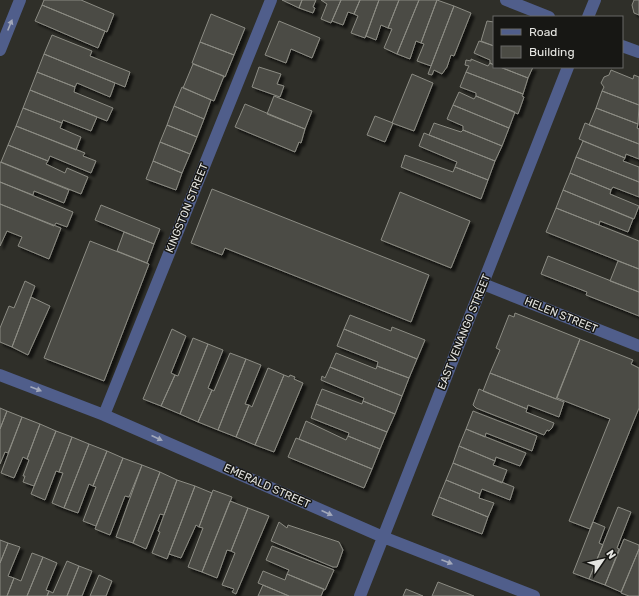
<svg xmlns="http://www.w3.org/2000/svg" width="639" height="596" font-family="Rubik,sans-serif">
<style>
.building{fill:#4b4b44;stroke:#8c8c84;filter:url(#shadow)}
.lines{fill:none;stroke-linecap:round;stroke-linejoin:round}
.minor{stroke:#505e8b;stroke-width:12}
.oneway{fill:#a2a8ba}
.labels{text-anchor:middle;dominant-baseline:central;stroke-width:3;stroke-linejoin:round;paint-order:stroke}
.street-label{font-size:11px;fill:#e5e5e1;stroke:#171714}
</style>
<defs>
<filter id="shadow"><feDropShadow dx="3.5" dy="3.5" stdDeviation="1" flood-color="#0009"/></filter>
</defs>
<rect width="100%" height="100%" fill="#2f2f29"/>
<path class="building" d="M44,0h37l33,14 -7,18 -65,-27z
M282,0h20l-3,8z
M302,0h14l-3,7 2,1 -2,5 -14,-5z
M321,0h20l-10,23 -10,-4 6,-15z
M341,0h19l-6,14 -6,-2 -5,13 -11,-4z
M360,0h19l-14,38 -14,-5 7,-17 -4,-2z
M379,0h20l-11,28 -7,-3 -5,15 -10,-4z
M399,0h20l-22,54 -13,-6 8,-19 -4,-1z
M419,0h18l-16,43 -5,-2 -6,18 -13,-5z
M437,0l17,6 -23,60 -14,-5 7,-17 -3,-1z
M634,0h5v15l-5,-2 -2,-8z
M42,5l63,26 -7,17 -63,-27z
M454,6l17,7 -17,43 -3,-1 -4,12 -5,7 -8,-4 -2,5 -4,-1z
M211,14l34,14 -11,27 -34,-13z
M279,21l41,17 -8,20 -21,-9 -5,14 -21,-8z
M487,21l7,1v24l-13,-5z
M52,35l40,16 -2,5 40,16 -5,15 -81,-33z
M479,41l15,5v19l-4,-2v-3l-16,-7z
M200,42l34,13 -9,22 -33,-14z
M44,54l71,29 -5,14 -33,-14 -2,4 -38,-15z
M471,59l17,7 2,-3 4,2v2h6l28,11 -5,16 -57,-22 3,-6 -4,-1 1,-5 5,1z
M193,64l31,12 -10,25 -31,-13z
M259,67l22,7 -4,10 7,2 -4,11 -28,-10z
M500,67h33l-5,11z
M611,70l22,9 1,-4 5,2v28l-37,-14 2,-4 -3,-4 3,-6 5,-2z
M37,72l38,15 -1,5 39,16 -6,13 -77,-31z
M466,72l57,22 -1,2 2,1 -6,17 -42,-18v-3l-16,-6z
M412,74l21,9 -19,48 -22,-8z
M182,87l29,13 -7,19 -30,-13z
M30,90l67,27 -6,14 -28,-11 -1,3 -39,-15z
M602,91l37,14 -1,19 -42,-16z
M459,92l15,7 2,-3 39,16 -6,16 -56,-23z
M274,96l38,15 -7,18 -38,-15z
M245,104l60,25 -4,14 -2,-1 -4,10 -60,-25z
M453,105l56,23 -7,18 -39,-16v-4l-16,-7z
M174,106l30,13 -7,18 -30,-12z
M23,108l39,15 -2,5 21,9 -5,13 -60,-24z
M596,108l42,16 -1,4 2,1v15l-50,-19z
M375,116l18,7 -8,19 -18,-7z
M434,123l27,9 2,-2 39,16 -7,15 -66,-26z
M585,123l54,21v15l-13,-5 -1,4 -46,-19z
M167,125l30,12 -7,17 -30,-12z
M16,126l69,27 -2,3 13,5 -5,12 -41,-17 -2,5 -40,-16z
M424,133l71,28 -7,19 -33,-13 2,-5 -38,-16z
M583,141l42,17 -2,3 16,6v15l-63,-25z
M160,142l30,12 -8,19 -29,-12z
M8,145l40,16 -2,3 19,9 2,-5 21,9 -7,17 -80,-32z
M405,155l48,17 2,-5 33,13 -7,19 -80,-32z
M576,157l63,25v15l-26,-10 -2,3 -41,-17z
M153,161l29,12 -6,17 -30,-11z
M0,162l69,28 -5,13 -30,-12 -1,4 -33,-13z
M570,173l41,17 -1,4 29,12 -5,13 -71,-29z
M0,182l73,30 -6,15 -11,-4 -2,3 -54,-22z
M212,189l217,86 -18,47 -186,-74 -3,7 -31,-12z
M563,190l70,29 -5,13 -28,-11 -1,4 -43,-17z
M400,192l70,29 -19,47 -70,-28z
M0,204l61,24 -12,31 -31,-13 4,-9 -15,-6 -7,15z
M101,205l59,24 -6,15 -59,-24z
M556,208l83,33v28l-93,-37z
M124,232l30,12 -7,19 -30,-12z
M90,241l59,23 -45,117 -60,-23z
M548,256l91,36v24l-53,-21 1,-3 -46,-18z
M618,261l21,8v23l-29,-11z
M25,281l10,5 -23,61 -12,-5v-14l9,-22 5,2z
M31,297l19,9 -22,49 -16,-8z
M515,313l65,26 -24,60 -66,-26 10,-23 -4,-2 13,-33 5,2z
M350,315l41,16 1,-4 33,13 -8,19 -73,-30z
M172,329l14,7 -15,37 4,2 -14,31 -18,-7z
M344,329l73,30 -8,19 -32,-12 1,-4 -41,-16z
M193,338l15,6 -28,70 -19,-8 14,-31 3,1z
M580,339l53,21 -2,4 8,4v40l-49,121 -21,-8 41,-102 -53,-21z
M208,344l15,6 -15,38 4,2 -14,32 -18,-8z
M230,353l16,6 -28,71 -20,-8 14,-32 2,1z
M336,353l40,16 1,-3 32,12 -7,18 -72,-29z
M246,359l15,6 -16,39 4,1 -13,32 -18,-7z
M330,367l72,29 -7,18 -32,-13 1,-3 -43,-18 1,-4 3,2z
M268,368l16,7 -29,70 -19,-8 13,-32 3,2z
M490,373l74,29 -5,15 -31,-12 -1,4 -44,-18z
M284,375l5,2 1,-2 5,2 -1,2 9,4 -29,69 -19,-7z
M322,389l40,15 1,-3 32,13 -8,18 -71,-28z
M479,389l48,20 -1,3 28,11 -2,5 -3,3 -2,-1 -3,5 -68,-27 -3,-3z
M316,404l71,28 -7,17 -32,-13 1,-3 -38,-15z
M0,408l7,3 -7,18z
M7,411l15,6 -14,36 -3,-1 -5,12v-35z
M473,411l64,25 -5,15 -46,-18 -1,4 -19,-8z
M22,417l18,7 -13,35 -4,-2 -9,21 -13,-5z
M306,421l40,19 2,-4 32,13 -8,20 -73,-30z
M40,424l16,7 -22,55 -11,-4 2,-6h-2l6,-16 -2,-1z
M466,429l60,24 -6,13 -24,-9 -1,4 -36,-15z
M56,431l16,6 -13,35 -3,-1 -11,29 -14,-6z
M72,437l17,7 -25,64 -12,-5 11,-30 -4,-1z
M296,438l76,31 -8,19 -76,-31z
M89,444l18,7 -14,35 -4,-2 -11,29 -14,-5z
M459,446l36,15 -2,4 14,5 -5,13 -49,-20z
M107,451l16,7 -27,68 -13,-5 13,-34 -3,-1z
M123,458l19,7 -13,32 -4,-1 -15,39 -15,-6z
M453,463l61,24 -4,13 -28,-11 -2,5 -34,-14z
M142,465l18,7 -27,71 -17,-6z
M160,472l17,8 -13,35 -4,-1 -14,35 -13,-6z
M177,480l18,6 -28,73 -15,-6 8,-21 -2,-1z
M446,480l34,14 -1,4 15,5 -6,14 -49,-20z
M195,486l17,7 -13,34 -3,-2 -15,33 -12,-4z
M213,490l19,7 -30,75 -14,-5 15,-39 -4,-1z
M439,497l49,20 -6,17 -50,-19z
M230,501l18,7 -17,43 -4,-1 -10,28 -15,-6z
M618,507l13,5 -14,36 2,1 -14,36 -16,-6z
M248,508l21,8 -33,78 -4,-2 2,-3 -12,-4 13,-32 -4,-2z
M279,522l8,6 1,-3 51,17 4,8 -6,17h-4l-62,-26z
M593,522l12,5 -6,16 4,2 -14,34 -16,-6z
M624,539l15,6v4l-18,43 -16,-7z
M0,540l8,3 -8,20z
M8,543l12,4 -12,29 6,2 -7,18h-7v-33z
M272,546l62,24 -9,20 -38,-16 2,-4 -23,-10z
M639,549v47h-10l-8,-3z
M32,553l11,4 -16,39h-20l7,-18 7,3z
M43,557l14,6 -11,27 3,1 -2,5h-20z
M67,561l12,5 -12,30h-20l2,-5 4,2z
M79,566l13,5 -10,25h-15z
M263,571l22,9 2,-6 37,15 -3,7h-32l-31,-13z
M99,575l13,6 -6,15h-16z
M438,582l36,14h-42z
M263,585l26,11h-31z
M406,589l17,7h-20z"/>
<g class="lines">
<path class="minor" d="M506,0l43,17
M588,17l7,-17
M622,46l17,6
M0,50l20,-50
M483,284l156,62
M0,375l104,40 279,122 151,59
M104,415l167,-415
M360,596l208,-529"/>
</g>
<defs><path id="oneway-solid" d="M-6-.8H1V-3.2L6.5 0L1 3.2V.8H-6Z"/></defs>
<g class="oneway">
<use href="#oneway-solid" transform="translate(10 25) rotate(-68)"/>
<use href="#oneway-solid" transform="translate(36 389) rotate(21)"/>
<use href="#oneway-solid" transform="translate(157 438) rotate(24)"/>
<use href="#oneway-solid" transform="translate(327 513) rotate(24)"/>
<use href="#oneway-solid" transform="translate(447 562) rotate(21)"/>
</g>
<g class="labels">
<g class="street-label">
<text transform="translate(187 208) rotate(-68)">KINGSTON STREET</text>
<text transform="translate(561 315) rotate(22)">HELEN STREET</text>
<text transform="translate(464 332) rotate(-68)">EAST VENANGO STREET</text>
<text transform="translate(267 486) rotate(24)">EMERALD STREET</text>
</g>
</g>
<rect x="493" y="16" width="130" height="52" fill="#171714" stroke="#696966"/>
<rect x="501" y="29" width="20" height="6" fill="#505e8b" stroke="#696966"/>
<text x="529" y="36" font-size="12" fill="#e5e5e1">Road</text>
<rect x="501" y="46" width="20" height="12" fill="#4b4b44" stroke="#696966"/>
<text x="529" y="56" font-size="12" fill="#e5e5e1">Building</text>
<g transform="translate(603 560) rotate(56)" stroke="#171714" stroke-width="3" paint-order="stroke">
<path d="M0-3L7 15L0 10L-7 15Z" fill="#e5e5e1"/>
<text y="-6" font-size="11" font-weight="bold" text-anchor="middle" fill="#e5e5e1">N</text>
</g>
</svg>
